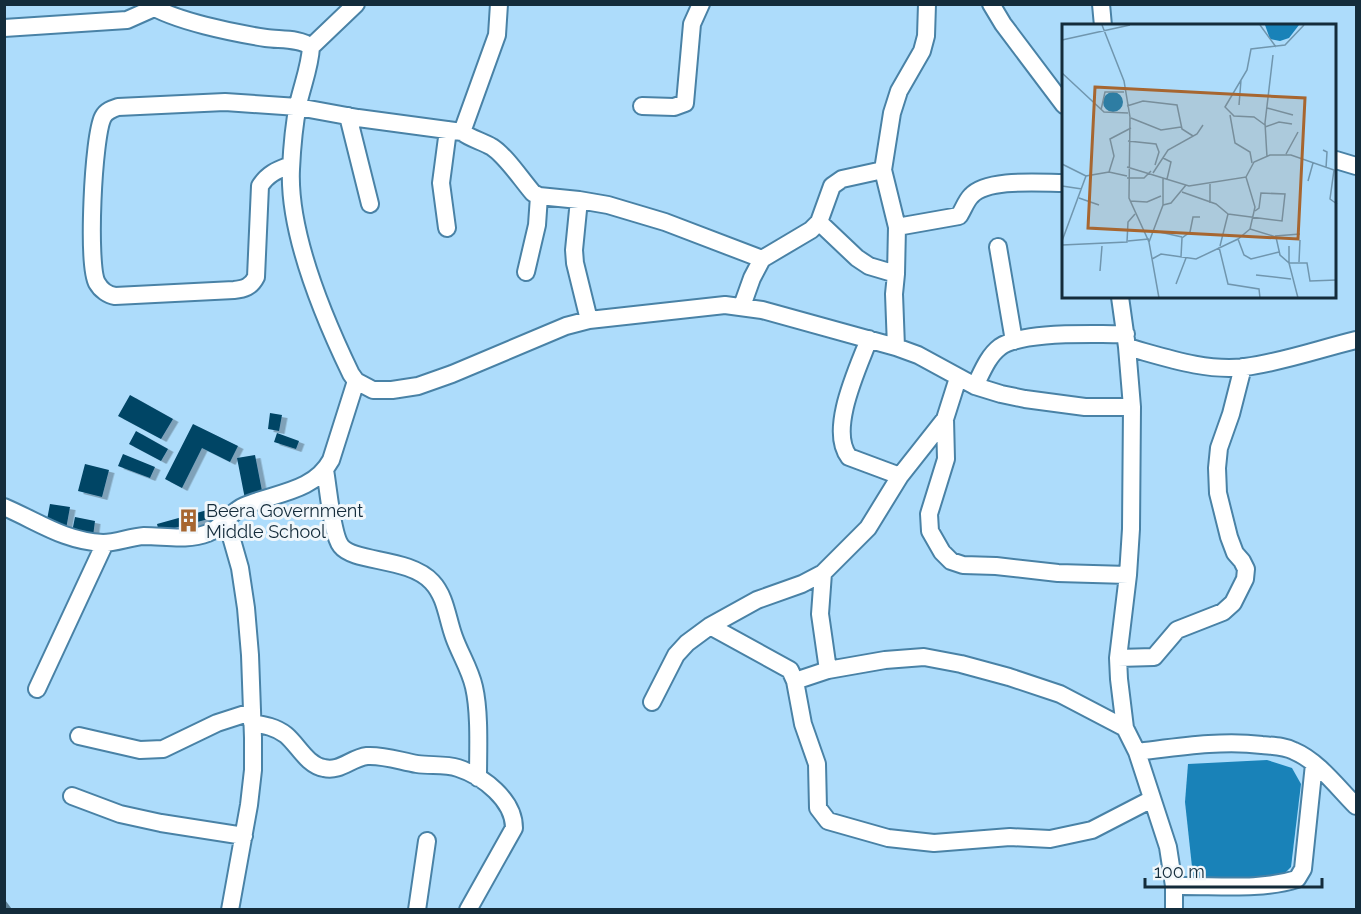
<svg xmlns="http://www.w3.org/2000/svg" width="1361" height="914" font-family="Raleway,sans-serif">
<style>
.water{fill:#1982b8}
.building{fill:#004465;filter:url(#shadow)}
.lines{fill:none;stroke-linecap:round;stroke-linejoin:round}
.minor-casing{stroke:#4982a6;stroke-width:20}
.minor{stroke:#fff;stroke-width:16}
.rail{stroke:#5c7f95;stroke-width:4;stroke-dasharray:10 10;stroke-linecap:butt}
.labels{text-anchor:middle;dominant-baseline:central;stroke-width:6;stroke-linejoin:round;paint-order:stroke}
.poi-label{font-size:18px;fill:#142c3b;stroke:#f1f7fb;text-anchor:start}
.inset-road{fill:none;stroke:#7096ae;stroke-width:1.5}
.view{fill:#a76630;fill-opacity:0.15;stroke:#a76630;stroke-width:3}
.inset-edge{fill:none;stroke:#142c3b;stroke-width:3}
</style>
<defs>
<filter id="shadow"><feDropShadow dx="5.5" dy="3" stdDeviation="0" flood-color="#0004"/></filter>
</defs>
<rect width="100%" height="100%" fill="#addcfb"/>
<path class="water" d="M1267,760l25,8 9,16 -10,83 -10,10 -64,4 -24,-5 -8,-74 3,-38z"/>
<path class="building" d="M130,395l43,24 -12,20 -43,-23z
M270,413l12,2 -3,16 -11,-2z
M193,424l45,22 -8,16 -28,-14 -20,40 -17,-9z
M136,431l32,18 -7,12 -32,-17z
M277,433l22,8 -3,8 -22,-7z
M123,454l32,13 -5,11 -32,-12z
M255,455l8,41 -18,3 -8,-41z
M85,464l24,6 -7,27 -24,-6z
M50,504l20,3 -4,22 -20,-4z
M218,507l2,9 -61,16 -2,-8z
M75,517l20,4 -2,15 -21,-4z"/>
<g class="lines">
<defs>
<path id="minor" d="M148,4c26,17 86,29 118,34 14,2 34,0 45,9 -1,20 -9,39 -13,58 -4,20 -6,43 -7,64 -3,64 32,147 60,205l5,7 17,9h19l26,-4 34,-12 114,-48 23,-6 136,-15 37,5 134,37 22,8 57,31 26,8 24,5 60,8h47
M499,4l-2,31 -35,97c9,7 20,9 30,15 14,9 29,32 41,46l6,3 40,4 29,5 57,17 97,37
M991,4l12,20 61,81
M1101,4l2,22
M4,28l123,-8 27,-12
M311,47l45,-43
M642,106l32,1 11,-4 7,-79 9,-20
M348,116l22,88
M1336,160l20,6
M291,165c-13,5 -23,8 -31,21l-4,91c-5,10 -12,12 -22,13l-119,6c-7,-1 -14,-6 -18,-13 -10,-18 -4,-147 6,-166 3,-6 9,-8 15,-10l107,-5 73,5 60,11 104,14
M579,200l-5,50 1,13 14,57
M819,222l38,36 12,8 27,8
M897,227l62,-11c4,-6 7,-15 12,-20 16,-18 70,-13 93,-13
M447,228l-6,-45 7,-53
M998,247l16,94
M526,272l11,-47 2,-29
M1120,297l7,50 5,60 -1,122 -3,46 -10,83 1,21 6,49 12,24 31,95 6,39v24
M742,306l10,-28 10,-19 49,-29 8,-8 13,-36 10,-7 41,-9
M869,339c-11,29 -41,91 -20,118l51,19
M896,347l-2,-53 2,-20 1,-47 -14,-57 9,-57 7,-22 23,-40 4,-15 1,-32
M1127,347c37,10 79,25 118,20 38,-5 74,-18 111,-27
M975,386c7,-14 13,-30 25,-39 24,-17 96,-12 126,-13
M945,419l1,40 -17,55 1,17 12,21 9,9 12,4 33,1 62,7 70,2
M325,470c3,16 7,65 16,76 13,17 68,11 91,36 14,15 15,36 22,55 6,17 16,32 20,50 6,26 4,64 4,91
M4,507c35,15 60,34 99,36 13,0 27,-6 41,-7 21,0 43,5 64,-3 14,-5 22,-21 36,-27 30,-13 70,-14 87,-46l25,-79
M226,519l14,49 6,40 4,47 3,83v32l-4,35 -19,105
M823,573l-3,41 8,56
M710,626l80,44 5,11 8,43 14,40 1,44 10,13 60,17 46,5 76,-6 40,2 42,-9 60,-31
M1118,658l36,-1 23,-27 46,-18 10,-9 12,-24 1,-10 -4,-8 -7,-8 -6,-16 -11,-44 -1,-25 2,-20 12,-34 12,-47
M795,681l33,-11 57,-10 39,-3 37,7 48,13 51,17 65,34
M37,689l68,-146
M652,702l24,-47 11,-12 23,-17 47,-26 45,-16 21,-11 45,-45 32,-52 45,-57 13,-41
M252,723c12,2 24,4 34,12 12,10 21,30 38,33 16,4 27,-10 43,-12 17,-1 33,5 50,8 13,2 28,0 41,4 25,8 56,32 56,60l-46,82
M79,736l61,14 23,-1 54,-26 34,-11
M1137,752c42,-5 83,-12 125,-7 11,1 23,1 32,6 24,10 44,37 62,55
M72,796l48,18 41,9 83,13
M1174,886c40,-1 85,5 123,-7l6,-10 11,-105
M417,910l10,-69"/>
</defs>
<use href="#minor" class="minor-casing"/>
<use href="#minor" class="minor"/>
<path class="rail" d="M4,902l6,8"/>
</g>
<defs>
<symbol id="building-bare" viewBox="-9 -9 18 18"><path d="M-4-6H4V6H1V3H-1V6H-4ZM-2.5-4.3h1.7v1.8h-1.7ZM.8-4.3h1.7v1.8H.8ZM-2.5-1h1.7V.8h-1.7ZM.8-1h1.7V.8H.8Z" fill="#a76630" stroke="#f1f7fb" stroke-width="2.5" paint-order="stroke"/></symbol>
</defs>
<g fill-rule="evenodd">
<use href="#building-bare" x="172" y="504" width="33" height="33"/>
</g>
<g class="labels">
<g class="poi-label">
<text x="206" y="510">Beera Government<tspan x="206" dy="21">Middle School</tspan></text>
</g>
</g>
<g transform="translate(1062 24)">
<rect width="274" height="274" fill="#addcfb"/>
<path d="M203,1h34l-10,13 -9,3 -10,-2zM41 78a10 10 0 1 1 20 0a10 10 0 1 1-20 0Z" fill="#1982b8"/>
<path class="inset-road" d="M40,1l22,56 6,36 -1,81 20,44 10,56M198,1l16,22M0,16l68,-15M0,49l42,39 24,1M177,81l2,-25M65,82l16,-5 34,4 5,24 11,7M205,84l26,7M39,86l4,-18h19M168,91l5,28 15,9 2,11M69,94l30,12 20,-3M203,101l-11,-8 -20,-1 -9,-9 22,-37 4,-21 34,-4 19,-20M203,103l14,-5 13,2M66,117l28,3 3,8 -4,13M261,126l4,2 -1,16M224,130l12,-22M205,133l-2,-34 8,-68M101,134l8,4 -4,17M0,140l24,12M65,143l62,19 57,-9 9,30 -5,22 26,8 4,18 9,8 9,35M47,148l5,-16 -4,-17 21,-11M91,149l15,-23 29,-16 6,-9M184,153l8,-15 16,-7h21l43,15 -4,29 7,5M65,154h17l7,-7M246,157l5,-18M148,160v19M0,162l20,3M120,168l34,12 12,10 -8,32M17,174l20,7M68,177l17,1 14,-6M101,181l8,-2 15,-18M166,190l54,7 3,-27 -24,-1 -2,15 -4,3M93,207l27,6M213,212l25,-2M176,215l6,16 7,4 28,-7M0,217l24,-65 23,-4 18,4M66,217l21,-2M87,218l14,-37v-27M0,221l65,-3 1,-20 7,-8M227,222v17h18l3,18 27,-1M157,223l9,37 31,5 1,9M119,233l1,-19 8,-6 3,-15h7M90,235l9,-5 35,5 42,-20 12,-10M237,238l1,-22M38,247l2,-25M194,251l35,4M114,260l10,-26"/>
<path class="view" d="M33,63l210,11 -7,141 -210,-11z"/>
<rect width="274" height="274" class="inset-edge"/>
</g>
<rect width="1361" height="914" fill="none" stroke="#142c3b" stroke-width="12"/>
<path d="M1145 878v9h177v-9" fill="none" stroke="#142c3b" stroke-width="3"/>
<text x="1154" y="878" font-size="18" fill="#142c3b" stroke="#f1f7fb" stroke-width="4.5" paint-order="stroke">100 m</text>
</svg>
